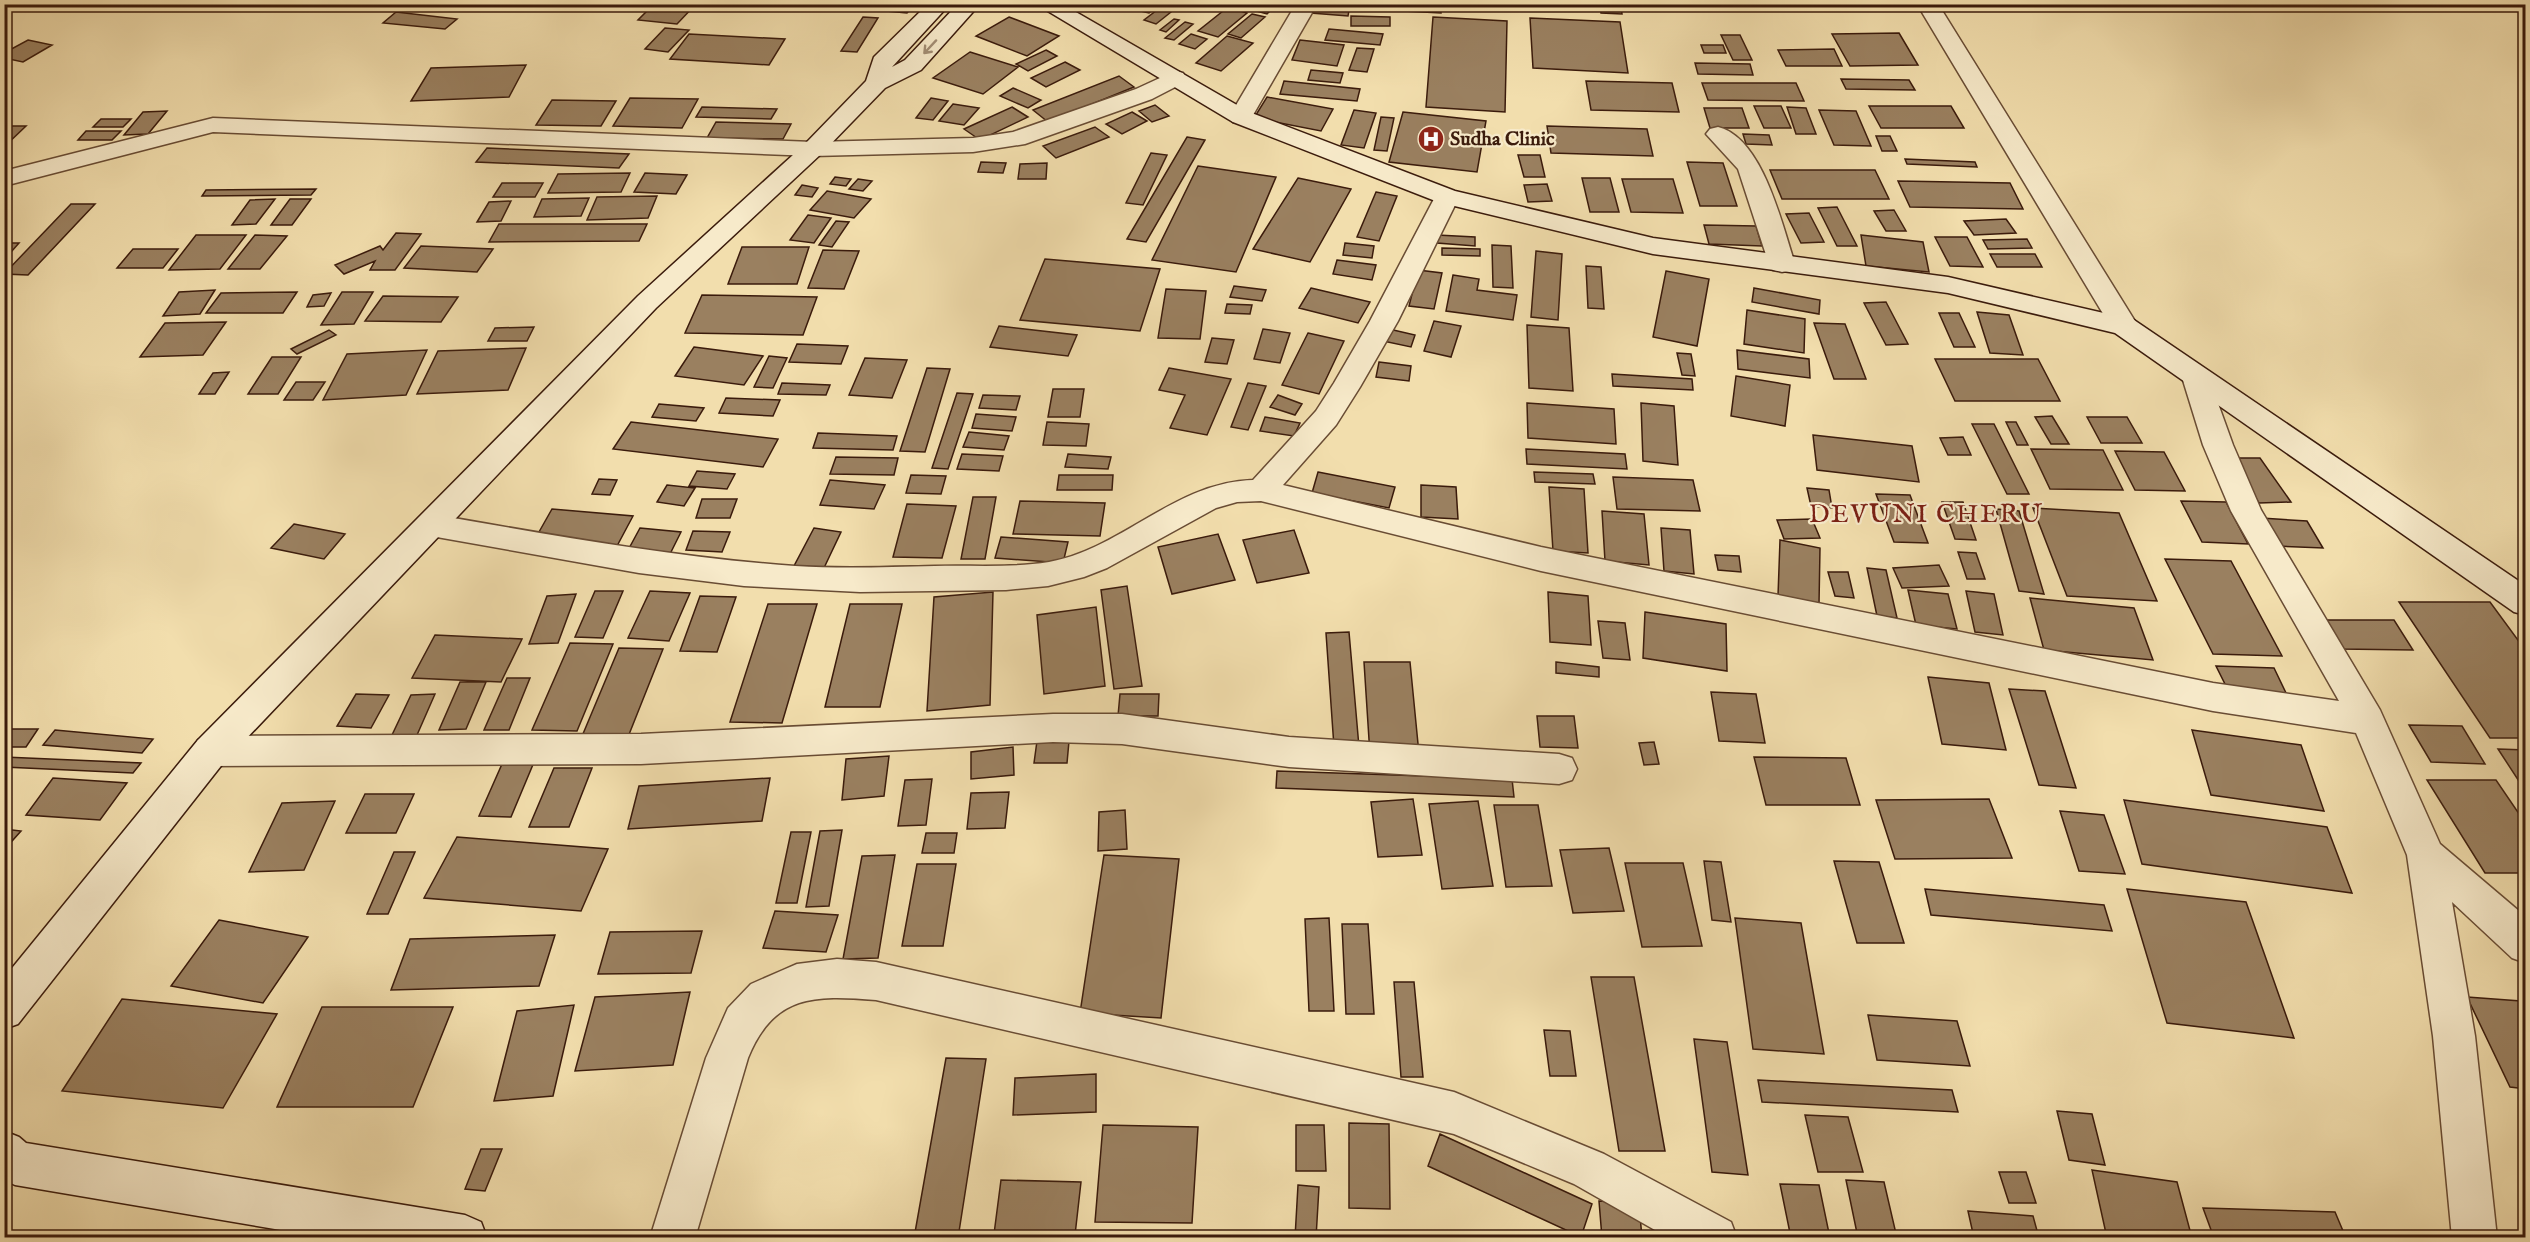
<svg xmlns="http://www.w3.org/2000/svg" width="2530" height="1242" font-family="'IM FELL English',serif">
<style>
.building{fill:#9a8060;stroke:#3b1b0c;stroke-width:1.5}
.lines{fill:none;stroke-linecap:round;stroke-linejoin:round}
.street-casing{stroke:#694c34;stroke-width:3}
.secondary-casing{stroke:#3b1b0c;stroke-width:3}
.street{fill:#f7eaca;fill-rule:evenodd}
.secondary{fill:#f7eaca;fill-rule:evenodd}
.oneway{stroke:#a28d74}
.labels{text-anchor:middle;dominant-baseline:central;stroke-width:4.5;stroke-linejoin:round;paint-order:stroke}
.far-poi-label{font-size:20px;font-weight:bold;fill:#3b1b0c;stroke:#f7eaca;text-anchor:start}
.neighbourhood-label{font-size:26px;letter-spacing:1.5px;fill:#7a1f14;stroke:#f7eaca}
</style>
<rect width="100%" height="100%" fill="#f2dead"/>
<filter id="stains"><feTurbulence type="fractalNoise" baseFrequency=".00333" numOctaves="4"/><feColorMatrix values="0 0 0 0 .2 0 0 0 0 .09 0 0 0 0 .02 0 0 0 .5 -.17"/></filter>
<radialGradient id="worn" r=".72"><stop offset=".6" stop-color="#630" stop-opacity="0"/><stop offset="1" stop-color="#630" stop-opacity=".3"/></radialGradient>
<path class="building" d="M654,4h42l-19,20 -39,-4z
M880,4h35l-8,9 -31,-3z
M1149,4h11l-11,9 -8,-2z
M1165,4h16l-25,20 -12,-4z
M1231,4h46l-10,10z
M1384,4h57v9l-57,-3z
M1600,4h21l1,10 -21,-1z
M1228,7l19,6 -29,24 -20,-6z
M1312,8l37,2 -1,6 -37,-3z
M396,12l61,7 -12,10 -62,-6z
M1252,14l13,3 -24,21 -13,-4z
M1351,16l39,1v9h-39z
M863,17l15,1 -21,34 -16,-1z
M1009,17l50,19 -32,20 -51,-20z
M1433,17l74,4 -2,91 -79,-5z
M1530,18l90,4 8,51 -95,-5z
M1174,19l5,1 -13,12 -6,-2z
M1185,22l8,2 -19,16 -9,-2z
M665,28l24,2 -21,22 -23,-3z
M1329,29l54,5 -3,11 -55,-5z
M1899,33l19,32 -68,1 -18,-32z
M689,34l96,5 -16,26 -99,-6z
M1191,34l16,5 -12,10 -16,-5z
M1721,35h19l12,25h-19z
M1227,36l26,7 -32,28 -25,-8z
M28,40l24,5 -29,17 -19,-4v-5z
M1300,40l44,5 -7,21 -45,-6z
M1701,45h22l3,8h-22z
M1357,48l17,1 -7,23 -18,-2z
M1834,49l8,17h-56l-8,-16z
M1046,50l11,6 -29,15 -12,-7z
M970,52l48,15 -35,27 -50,-16z
M1065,62l15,8 -34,17 -15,-9z
M1695,63l55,1 3,11 -55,-1z
M526,65l-17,32 -98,4 20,-33z
M1311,70l32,3 -3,10 -32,-3z
M1119,76l15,11 -86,35 -15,-12z
M1841,79l68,1 6,10 -69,-1z
M1284,81l76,8 -3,12 -77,-7z
M1586,81l86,2 7,29 -88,-2z
M1702,83h94l8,18 -96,-1z
M1013,88l28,12 -13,8 -28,-12z
M1267,97l66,12 -12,22 -67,-13z
M630,98l68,1 -16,29 -69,-2z
M931,98l17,3 -15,19 -17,-2z
M552,100l64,1 -15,25 -65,-1z
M953,104l26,4 -15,17 -25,-4z
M1155,105l14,11 -17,6 -13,-11z
M1754,106h27l10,22h-27z
M1869,106h82l13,22h-83z
M702,107l75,2 -6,10 -75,-2z
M1012,107l16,10 -48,23 -16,-11z
M1787,107l19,1 10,26h-20z
M1704,108h38l7,20h-39z
M1354,110l22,3 -12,35 -23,-3z
M1819,110l37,1 15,35 -37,-1z
M167,111l-19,23 -24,1 19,-23z
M1132,112l15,9 -25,13 -16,-10z
M1403,112l83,9 -9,51 -88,-10z
M1381,117l13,1 -7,33 -13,-1z
M101,119h30l-8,8h-30z
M716,122l75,2 -8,15 -76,-1z
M4,126h22l-22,21z
M1547,126l100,3 6,27 -102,-3z
M1095,127l14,10 -53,21 -13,-12z
M86,131h35l-9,9h-34z
M1743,134l26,1 3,10 -26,-1z
M1876,136h14l7,15h-15z
M1187,137l18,3 -59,102 -19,-3z
M487,148l142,6 -10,14 -143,-6z
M1151,153l16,2 -24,50 -17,-2z
M1518,155h22l5,22h-21z
M1905,159l70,3 2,5 -70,-3z
M981,162l25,1 -3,10 -25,-1z
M1687,162l36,1 14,43h-37z
M1047,163l-1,16h-28l2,-15z
M1198,166l78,11 -40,95 -84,-12z
M1770,170h105l14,29h-107z
M630,173l-9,19 -73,1 10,-19z
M645,173l42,2 -11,19 -42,-2z
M835,177l16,2 -5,7 -16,-2z
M1298,178l53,11 -41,73 -57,-13z
M1582,178h28l9,34h-29z
M858,179l14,2 -9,10 -14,-2z
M1622,179h51l10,34 -52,-1z
M1898,181l112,2 13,26 -113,-2z
M502,183h41l-8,14h-42z
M1547,184l5,17 -24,1 -4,-17z
M802,185l16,3 -6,9 -17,-2z
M316,189l-5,6 -109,1 4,-6z
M827,191l44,8 -17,19 -44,-8z
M1376,192l21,4 -18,45 -22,-4z
M657,196l-9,22 -61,2 10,-23z
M589,198l-8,18 -47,1 8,-18z
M275,199l-19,25 -24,1 18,-25z
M290,199h21l-19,26h-21z
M511,201l-10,20 -24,1 12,-20z
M71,204h24l-67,71 -24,-1z
M1837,207l20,39h-20l-19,-38z
M1894,210l12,21h-20l-12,-20z
M1809,213l15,29 -23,1 -15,-29z
M808,215l23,3 -17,25 -24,-3z
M2006,219l10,14 -42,2 -10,-14z
M836,221l13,1 -17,25 -13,-2z
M499,224h148l-8,17 -150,1z
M1704,225l52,1 6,20 -53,-2z
M396,233l25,1 -26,36h-25l5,-9 -31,13 -9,-9 45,-19 3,4z
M196,235h50l-26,34 -51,1z
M255,235l32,1 -27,33h-32z
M1437,235l38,2v9l-38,-3z
M1861,235l62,7 6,30 -63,-6z
M1935,237h32l16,30 -33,-1z
M2027,239l5,9 -44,1 -5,-9z
M4,243h15l-15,17z
M1345,243l29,3 -2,12 -29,-3z
M1492,245l19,1 2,42 -20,-1z
M421,246l72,3 -16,23 -73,-4z
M742,247h67l-12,37h-69z
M1442,248l38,1v7l-38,-1z
M133,249h45l-15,19h-46z
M823,250l36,1 -15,38 -36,-1z
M1536,251l26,3 -4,66 -27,-3z
M1990,254h45l7,13h-45z
M1045,259l115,10 -20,62 -120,-11z
M1337,260l39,5 -4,15 -39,-6z
M1586,266l15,1 3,42 -16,-1z
M1418,270l24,3 -8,36 -25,-3z
M1666,271l43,8 -12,67 -44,-9z
M1453,275l26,4 -2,11 40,5 -4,25 -67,-9z
M1234,286l32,4 -4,11 -32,-4z
M1311,288l59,14 -12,21 -59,-15z
M1754,288l66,12 -1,14 -67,-12z
M1166,289l40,2 -6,48 -42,-1z
M215,290l-15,24 -37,2 16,-24z
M297,292l-14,21h-77l15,-20z
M342,292h31l-19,32 -33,1z
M331,293l-7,13 -17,1 6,-12z
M702,295l115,2 -14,38 -118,-2z
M383,296l75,1 -17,25 -76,-1z
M1886,302l22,42 -22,1 -22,-42z
M1227,304l25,1 -2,9 -25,-1z
M1747,310l58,9 -1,34 -60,-9z
M1977,312l32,3 14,40 -33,-2z
M1939,313h20l16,34h-21z
M1434,321l27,5 -10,31 -27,-6z
M226,322l-23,33 -63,2 25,-34z
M1814,323l31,1 21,55h-32z
M1527,325l42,3 4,63 -44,-3z
M999,326l78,9 -9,21 -78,-9z
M534,327l-7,14h-39l7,-13z
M1263,329l27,4 -10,30 -26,-4z
M1389,329l26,6 -4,12 -28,-6z
M329,330l7,5 -39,19 -6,-5z
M1308,333l36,8 -25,53 -37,-9z
M1212,338l22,2 -7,24 -22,-2z
M797,344l51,2 -7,18 -52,-2z
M694,347l69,9 -19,29 -69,-9z
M526,348l-18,42 -91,4 21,-43z
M427,350l-21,45 -83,5 24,-46z
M1737,350l72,9 1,19 -72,-9z
M1677,353l14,1 4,22 -13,-1z
M769,356l18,2 -14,30 -19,-1z
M272,357h29l-23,37h-30z
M865,358l42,2 -15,38 -43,-3z
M1935,359h103l22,42h-105z
M1379,362l32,4 -2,15 -33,-4z
M927,368l23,1 -25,83 -25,-1z
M1169,368l62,11 -24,56 -37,-7 15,-33 -26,-5z
M229,372l-14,22h-16l14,-21z
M1612,374l80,5 1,11 -80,-4z
M1736,376l54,9 -5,41 -54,-10z
M296,382h29l-12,18h-29z
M782,383l48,2 -4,10 -48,-1z
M1248,383l18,3 -18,44 -17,-3z
M1053,389h31l-4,28h-32z
M957,393l16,1 -25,75 -16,-1z
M983,395l37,1 -4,14 -37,-2z
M1278,395l24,9 -7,11 -25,-8z
M726,398l54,2 -7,16 -54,-3z
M1527,403l87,6 2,35 -88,-6z
M1641,403l33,3 4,59 -35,-4z
M659,404l45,4 -8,13 -44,-4z
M976,414l40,3 -4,14 -40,-3z
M2052,416l17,28h-18l-16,-27z
M1265,417l35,6 -6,13 -34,-5z
M2087,417h40l15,26h-41z
M631,422l147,17 -15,28 -150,-18z
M1047,422l42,2 -3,22 -43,-1z
M2006,422h10l12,23h-11z
M1972,424h22l35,70h-22z
M969,432l40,4 -5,14 -41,-3z
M818,433l79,3 -4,14 -80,-2z
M1813,435l99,11 7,36 -102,-12z
M1963,437l8,18h-23l-8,-17z
M1526,449l99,5 2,15 -100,-5z
M2031,449l72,1 20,40 -73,-1z
M2115,451l49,1 21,39 -50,-1z
M962,454l41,2 -4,15 -42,-2z
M1068,454l43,3 -3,12 -43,-2z
M836,457l62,1 -4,17 -64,-1z
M2229,458h31l31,44 -32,1z
M697,471l38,3 -8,15 -38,-3z
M1318,472l77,15 -6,21 -77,-15z
M1534,472l59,2 2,10 -60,-2z
M911,475l35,1 -5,18 -35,-1z
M1059,475h54l-1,15h-55z
M1613,477l80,3 7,31 -83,-2z
M599,479l18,1 -7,15 -18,-1z
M830,480l55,5 -11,24 -54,-4z
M667,485l28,3 -11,18 -27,-4z
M1421,485l35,2 2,32 -37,-2z
M1549,487l35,2 4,64 -35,-2z
M1807,488l22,2 3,18 -21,-2z
M1876,494l34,1 18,48 -34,-1z
M973,497h23l-11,62h-24z
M702,499h35l-7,19h-34z
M1020,501l85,2 -5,33 -87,-2z
M2181,501l45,1 22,42 -46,-2z
M1942,502h21l13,38 -21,-1z
M907,504l49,2 -14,52 -49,-1z
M2033,508l86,5 38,88 -90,-5z
M552,509l81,7 -16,30 -82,-7z
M1996,509l23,2 25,83 -25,-3z
M1602,511l42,3 5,51 -44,-4z
M2261,518l46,3 16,27 -48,-2z
M1812,519l8,19 -36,1 -7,-19z
M294,524l51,10 -21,25 -53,-11z
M640,528l41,4 -12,24 -42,-4z
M814,528l27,4 -18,38 -29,-4z
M1661,528l29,2 4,44 -30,-3z
M1294,530l15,43 -52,10 -14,-43z
M693,531l37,1 -8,20 -36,-2z
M1218,534l17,46 -63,14 -14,-47z
M1001,537l67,5 -5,21 -68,-5z
M1780,540l40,8 -1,56 -41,-8z
M1958,552l18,1 9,26h-18z
M1715,555l24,1 2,16 -23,-2z
M2165,559l66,2 51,95 -69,-2z
M1939,565l10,21 -47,2 -9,-20z
M1867,568l19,2 11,48 -20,-2z
M1828,572h20l6,26 -19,-2z
M1127,586l15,100 -28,3 -13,-99z
M1908,590l40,4 9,35 -41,-4z
M595,591h28l-20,47 -28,-1z
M650,591l40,2 -21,48 -41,-3z
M1966,591l28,3 9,41 -28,-3z
M993,592l-3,113 -63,6 7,-114z
M1548,592l40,4 3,49 -41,-3z
M576,594l-18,49 -29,1 18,-48z
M700,596l36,1 -19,55 -37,-1z
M2030,598l104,10 19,52 -109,-10z
M2399,602h91l36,49v87h-36z
M768,604h49l-35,119 -52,-1z
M850,604h52l-22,103h-55z
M1096,607l9,79 -61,8 -7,-79z
M1645,612l81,12 1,47 -84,-13z
M2323,620h71l19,30 -73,-1z
M1598,621l27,2 5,37 -27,-2z
M1349,632l10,115h-25l-8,-114z
M435,635l87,4 -21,43 -89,-4z
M570,643l43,1 -36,87 -45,-1z
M619,648l44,1 -37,93 -46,-1z
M1364,662h46l9,92 -49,1z
M1556,662l43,5v10l-43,-4z
M2216,666l58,2 12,25 -58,-3z
M1928,677l61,6 17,67 -64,-6z
M507,678h23l-21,52h-25z
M460,682h26l-20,47 -27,1z
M2009,689l36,2 31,97 -37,-3z
M1711,692l45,2 9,49 -46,-2z
M356,694l33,1 -18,33 -34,-2z
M435,694l-18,41h-25l19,-40z
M1120,694h39l-1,22h-40z
M1537,716h37l4,32 -38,-1z
M2409,725l53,1 23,38 -54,-2z
M4,729h34l-12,18h-22z
M55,730l98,9 -11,14 -99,-8z
M2192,730l109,15 23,66 -113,-16z
M1037,741h32l-2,22h-33z
M1654,742l5,22 -15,1 -5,-22z
M1013,747l1,28 -43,4v-27z
M2498,749l28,1v42z
M506,755h31l-26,62 -32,-1z
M889,756l-5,40 -42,4 4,-41z
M4,757l137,6 -8,10 -129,-6z
M1754,757l92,1 14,47h-94z
M554,768h38l-23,59h-40z
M1277,771l235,8 2,18 -238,-9z
M53,778l74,5 -27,37 -74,-5z
M770,778l-8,43 -134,8 11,-43z
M932,779l-6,46 -28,1 7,-46z
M2427,780h69l30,44v49h-41z
M1009,792l-4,36 -38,1 4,-36z
M365,794h49l-18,39h-50z
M1413,799l9,56 -44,2 -7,-55z
M1989,799l23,59 -117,1 -19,-59z
M2124,800l203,27 25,66 -210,-29z
M335,801l-31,69 -55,2 33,-69z
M1478,801l15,85 -51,3 -13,-85z
M1494,805h44l14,81 -46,1z
M1125,810l2,39 -29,2 1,-39z
M2060,811l44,4 21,59 -46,-3z
M4,829l17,2 -17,19z
M842,830l-13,76 -23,1 14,-76z
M791,832h20l-14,71h-21z
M926,833h31l-3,20h-32z
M457,837l151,12 -27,62 -157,-13z
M1609,848l15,63 -51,2 -13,-63z
M394,852h21l-27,62h-21z
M895,855l-17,103 -35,1 19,-103z
M1104,855l75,4 -18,159 -81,-5z
M1704,861l17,1 10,60 -19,-2z
M1834,861l45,1 25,81h-47z
M1625,863h58l19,83 -60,1z
M917,864h39l-13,82h-41z
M1925,889l179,16 8,26 -181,-16z
M2127,889l119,13 48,136 -127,-15z
M775,911l63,4 -12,37 -63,-4z
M1329,918l5,93h-25l-4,-92z
M1735,918l66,5 23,131 -71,-5z
M219,920l89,17 -45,66 -92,-17z
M1342,924h26l6,90h-28z
M702,931l-11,42 -93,1 12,-42z
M555,935l-16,51 -148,4 19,-51z
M1591,977h43l31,174h-46z
M1394,982h20l9,95h-22z
M690,992l-17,73 -98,6 20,-74z
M2467,997l54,4 5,8v80l-16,-2z
M122,999l155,15 -54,94 -161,-17z
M574,1005l-21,91 -59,5 23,-90z
M322,1007h131l-40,100h-136z
M1868,1015l89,6 13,45 -93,-6z
M1544,1030l26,1 6,45h-26z
M1694,1039l33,3 21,133 -36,-3z
M946,1058l40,1 -28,179h-44z
M1096,1074v38l-83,3 2,-37z
M1758,1080l194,10 6,22 -196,-10z
M2057,1111l35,3 13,51 -36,-5z
M1805,1115l43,2 15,55h-45z
M1349,1123l40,1 1,85 -41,-1z
M1103,1125l95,2 -6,96 -97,-1z
M1296,1125h28l2,46h-30z
M1440,1134l152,70 -11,33 -153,-71z
M481,1149h21l-17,42 -20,-2z
M2092,1170l85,12 15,56h-85z
M1999,1172h27l10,31h-27z
M1001,1180l80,2 -6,53 -81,-1z
M1846,1180l38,2 13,56h-39z
M1780,1184l39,1 11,53h-39z
M1298,1185l21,2 -3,51h-21z
M1599,1201l40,3 3,34h-40z
M2203,1208l132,4 11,26h-132z
M1968,1211l65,5 6,22h-65z"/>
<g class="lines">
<defs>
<path id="street" d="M1296,4h21l-68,118h-16l-4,-5z
M1917,4h21l200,322 -4,6 -10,3 -10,-3z
M1175,71l8,2 3,5 -3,5 -31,16 -127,45 -52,8 -160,4 -600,-24 -209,54v-15l209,-53 600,24 160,-4 40,-6 123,-43z
M1718,127c45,11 64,98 77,137l-4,6 -9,2 -9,-2 -4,-6 -31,-95 -32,-35 4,-5z
M1447,190l9,2 3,5 -61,124 -38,66 -24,38 -53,60 258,62 672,136 126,18 -108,-190 -28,-66 -21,-68 4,-7 10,-2 10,2 27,75 28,65 119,200 60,134 86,73v46l-14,-5 -60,-56 23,134 22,202h-45l-19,-202 -26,-181 -51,-122 -143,-22 -672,-140 -280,-70 -24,1 -21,6 -109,60 -23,9 -36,9 -42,4 -146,2 -116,-6 -105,-13 -208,-37 -11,-3 -5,-8 5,-8 11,-3c121,21 241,43 364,52 47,3 93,1 140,0 38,-1 76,2 114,-4 73,-13 126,-80 204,-82l63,-69 18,-28 36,-62 65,-124 3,-5z
M1053,714h69l167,23 270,17 13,4 5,11 -5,11 -13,4 -270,-17 -167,-23 -69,-2 -412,22 -430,2 -13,-4 -5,-11 5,-11 13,-4 430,-2z
M837,959l39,3 578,130 150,62 127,68 6,16h-68l-95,-54 -120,-50 -578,-134c-61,-5 -102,-6 -128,58l-53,180h-45l56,-180 22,-50 23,-24 32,-14 14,-6z"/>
<path id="secondary" d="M928,4h22l-58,63 13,-7 53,-56h22l-59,66 -36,18 -64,66 -165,154 -432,454 -206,262 -14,5v-51l194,-238 440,-444 167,-152 61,-63 8,-24z
M1036,4h26l187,108 206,79 198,47 295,39 186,43 392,266v29l-12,-3 -399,-279 -167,-40 -295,-39 -215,-52 -205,-80z
M4,1131l15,6 7,6 439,72 16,7 6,16h-159l-313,-53 -11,-5z"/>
</defs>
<use href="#street" class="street-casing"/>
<use href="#secondary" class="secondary-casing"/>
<use href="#street" class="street"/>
<use href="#secondary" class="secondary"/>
</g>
<defs><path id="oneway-shaft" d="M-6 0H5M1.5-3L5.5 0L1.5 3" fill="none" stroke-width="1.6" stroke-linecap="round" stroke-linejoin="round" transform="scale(1.5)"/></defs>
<use class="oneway" href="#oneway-shaft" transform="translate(930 47) rotate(133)"/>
<defs>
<symbol id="hospital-disc" viewBox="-11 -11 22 22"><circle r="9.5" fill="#8f2418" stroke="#f7eaca"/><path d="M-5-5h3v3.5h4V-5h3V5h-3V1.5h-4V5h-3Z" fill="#fff"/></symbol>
</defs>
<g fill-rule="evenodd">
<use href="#hospital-disc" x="1416" y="124" width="30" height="30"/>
</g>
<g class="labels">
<g class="far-poi-label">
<text x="1450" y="139">Sudha Clinic</text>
</g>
<g class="neighbourhood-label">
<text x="1926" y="514">DEVUNI CHERU</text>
</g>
</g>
<rect width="2530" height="1242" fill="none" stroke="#f2dead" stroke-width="24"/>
<rect x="6" y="6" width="2518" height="1230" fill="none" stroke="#3b1b0c" stroke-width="3"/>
<rect x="12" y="12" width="2506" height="1218" fill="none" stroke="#3b1b0c" stroke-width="1.5"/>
<rect width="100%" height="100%" filter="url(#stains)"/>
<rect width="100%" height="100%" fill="url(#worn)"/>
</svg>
